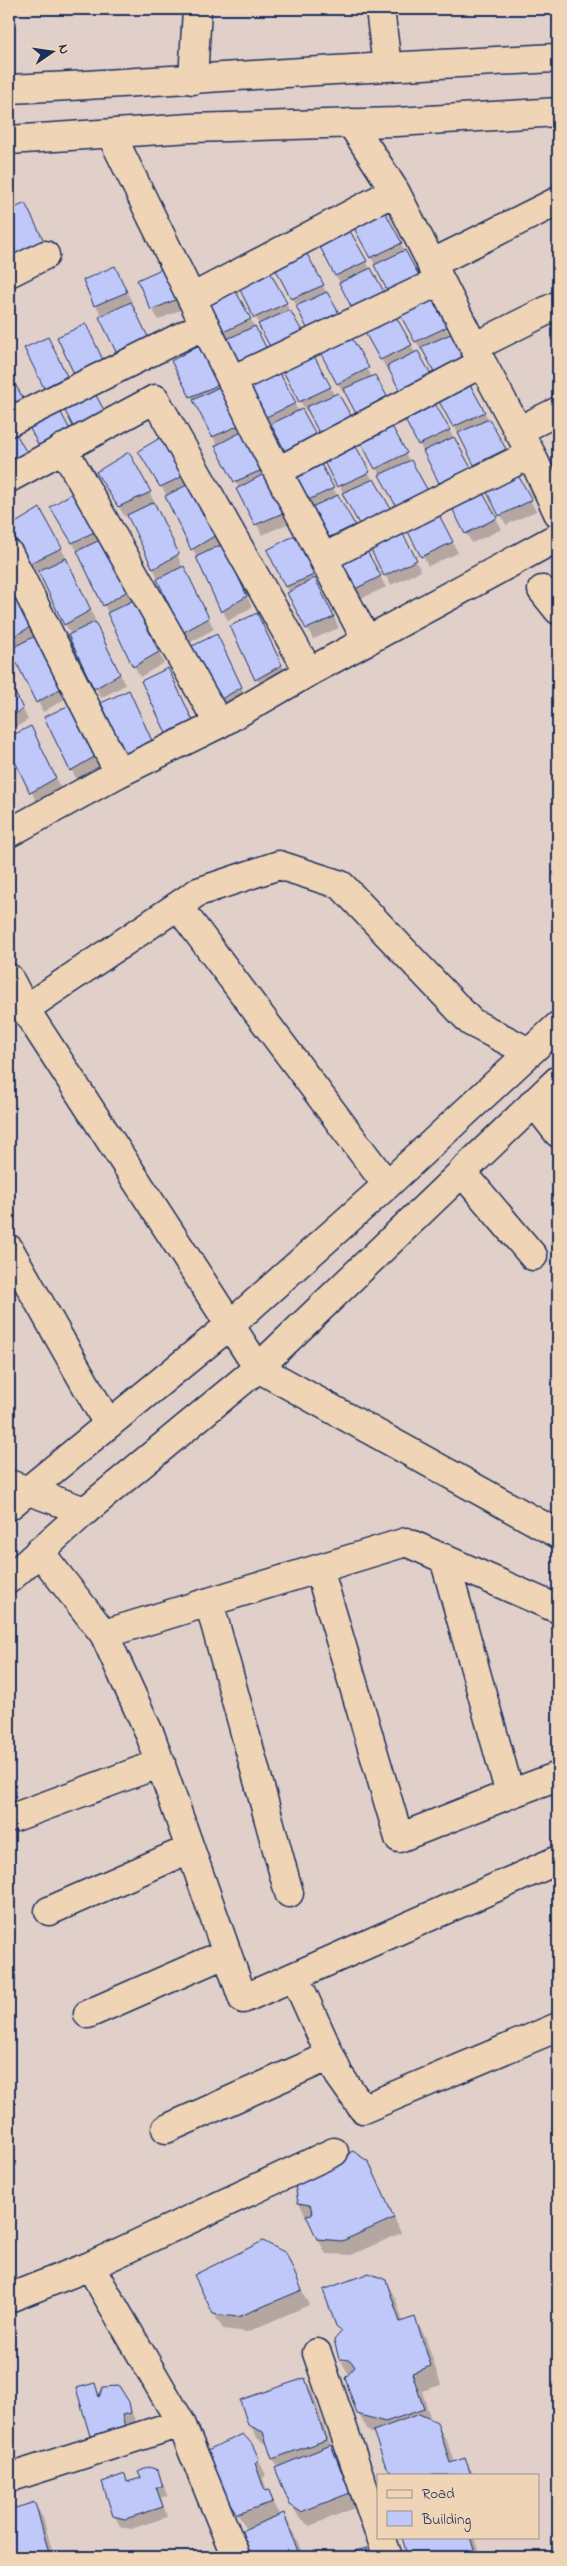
<svg xmlns="http://www.w3.org/2000/svg" width="567" height="2566" font-family="'Indie Flower',sans-serif">
<style>
.shadow{fill:#0003;fill-rule:evenodd}
.building{fill:#c0c8fa;stroke:#1b2f5e}
.lines{fill:none;stroke-linecap:round;stroke-linejoin:round}
.minor-casing{stroke:#1b2f5e;stroke-width:31}
.tertiary-casing{stroke:#1b2f5e;stroke-width:31}
.trunk-casing{stroke:#1b2f5e;stroke-width:31}
.minor{stroke:#efd4b6;stroke-width:28}
.tertiary{stroke:#efd4b6;stroke-width:28}
.trunk{stroke:#efd4b6;stroke-width:28}
</style>
<rect width="100%" height="100%" fill="#e1d0ca"/>
<filter id="ink" filterUnits="userSpaceOnUse"><feTurbulence type="fractalNoise" baseFrequency=".02" numOctaves="2"/><feDisplacementMap in="SourceGraphic" scale="10" xChannelSelector="R" yChannelSelector="G"/><feConvolveMatrix kernelMatrix="1 2 1 2 8 2 1 2 1" color-interpolation-filters="sRGB"/></filter>
<g filter="url(#ink)">
<path class="shadow" d="M25,204l26,52 -42,20v-64z
M384,214l22,39 -30,14 -5,-10z
M350,232l22,40 -30,15 -22,-42z
M306,255l43,78 -50,-23 -6,-11 -16,-30z
M115,267l17,35 -30,15 -18,-36z
M167,268l20,39 -29,13 -19,-40z
M269,274l22,39 -30,14 -21,-40z
M234,290l22,39 -16,42 -20,-37z
M394,316l22,38 -29,16 -22,-40z
M442,322l8,14 -29,15 -5,-10z
M351,340l21,37 -29,16 -5,-10z
M53,348l19,38 -21,11 -25,-48z
M204,357l83,167 -25,11 -44,-89 -27,-50z
M314,358l21,38 -29,15 -6,-10z
M278,374l21,38 -28,16 -6,-11z
M468,383l43,77 -30,14 -27,-48z
M433,401l43,77 -30,14 -43,-77z
M390,425l20,37 -7,54 -27,-48z
M170,433l82,174 -24,14 -61,-125 -21,-35z
M352,443l43,77 -29,14 -43,-78z
M128,454l27,49 27,63 32,63 -25,14 -61,-128 -3,2 -21,-35z
M317,459l43,77 -30,14 -27,-47z
M514,471l22,40 -30,14 -5,-10z
M81,489l83,174 -24,14 -62,-125 -27,-45z
M480,490l22,39 -30,14 -6,-10z
M40,510l27,49 58,126 -24,13 -61,-127 -3,2 -28,-45z
M442,523l16,30 -30,13 -21,-40z
M399,531l22,40 -30,14 -6,-10z
M300,547l39,81 -26,11 -27,-53z
M364,547l22,40 -30,14 -6,-10z
M9,578l58,120 -24,14 -34,-68z
M262,624l25,51 -25,14 -31,-63z
M222,646l24,51 -24,14 -5,-10z
M168,670l6,10 24,51 -30,4z
M9,680l19,40 -19,11z
M71,705l30,62 -24,14 -31,-64z
M31,727l30,62 -24,14 -28,-57v-8z
M368,2162l33,71 -50,22 -25,-1 -27,-51z
M285,2254l24,51 -62,27 -24,-3 -9,-15z
M386,2281l10,19 7,22 11,-4 11,18 16,49 -19,6 9,29 5,3 11,18 7,22 11,-4 9,16h-82l-16,-41 -7,-2 -11,-19 -9,-38 -9,-16 2,-26 -5,-8zM344,2358l12,3h-14z
M305,2380l8,14 19,55 25,58 -47,19 -10,-7 -9,-15 -23,-59 -10,-6 -8,-15z
M94,2385l7,11 27,7 8,20 -9,2 3,12 -33,9 -6,-10 -13,-47z
M251,2445l15,30 -3,3 4,14 13,24 4,-2 8,15 12,28h-55l-10,-24 9,-3 -30,-45z
M157,2471l11,26h-7l6,20 -36,12 -11,-3 -6,-11 10,-39 4,7z
M35,2504l8,14 11,39h-45v-46z
M403,2537h71l6,20h-70z
M366,2549l5,8h-39z"/>
<path class="building" d="M25,203l19,38 -35,17v-47z
M385,212l17,31 -32,15 -17,-32z
M350,231l17,30 -32,15 -16,-31z
M405,250l17,31 -32,15 -16,-31z
M307,254l17,31 -33,14 -16,-31z
M115,266l12,26 -33,14 -11,-26z
M168,266l14,31 -31,13 -14,-30z
M371,268l17,31 -33,15 -16,-31z
M270,272l17,31 -33,15 -16,-32z
M234,288l17,31 -32,15 -17,-31z
M327,292l17,30 -32,16 -16,-32z
M430,296l17,31 -32,15 -17,-31z
M131,302l20,41 -32,15 -20,-41z
M290,310l17,30 -32,16 -17,-32z
M395,315l17,30 -32,15 -17,-31z
M86,324l17,36 -29,14 -17,-37z
M255,326l16,31 -32,15 -16,-31z
M453,333l17,31 -32,15 -17,-32z
M48,337l19,39 -23,12 -20,-40z
M352,338l17,30 -32,16 -17,-32z
M199,345l19,40 -28,12 -19,-36z
M418,351l17,31 -32,15 -16,-31z
M314,356l17,31 -32,15 -16,-31z
M279,372l17,31 -32,15 -16,-31z
M9,373l16,29 -16,9z
M375,375l17,30 -32,16 -17,-32z
M468,381l17,31 -32,15 -17,-31z
M221,386l19,39 -28,12 -19,-37z
M93,390l17,31 -32,15 -16,-31z
M338,393l17,30 -33,16 -16,-32z
M433,400l17,30 -32,15 -16,-31z
M59,409l16,30 -32,15 -16,-31z
M302,409l17,31 -32,15 -16,-31z
M489,419l17,30 -32,16 -16,-32z
M390,423l17,30 -32,16 -17,-32z
M243,431l19,39 -28,12 -19,-36z
M15,432l17,30 -23,12v-39z
M170,432l22,40 -32,15 -22,-36z
M454,437l17,31 -32,15 -16,-32z
M353,441l17,31 -33,15 -16,-31z
M129,452l22,40 -33,15 -22,-35z
M317,457l17,31 -32,15 -16,-31z
M411,460l17,31 -32,15 -17,-31z
M515,470l17,30 -33,16 -16,-32z
M264,474l19,39 -28,12 -19,-36z
M374,479l17,30 -32,15 -17,-31z
M193,482l25,52 -27,16 -26,-54z
M82,487l22,40 -32,16 -22,-36z
M480,488l17,30 -32,16 -16,-32z
M338,495l17,30 -32,15 -16,-31z
M154,502l25,52 -26,15 -26,-54z
M40,508l22,40 -32,15 -21,-36z
M437,511l16,31 -32,15 -16,-31z
M400,529l17,31 -33,16 -16,-32z
M295,535l19,40 -29,12 -18,-37z
M104,538l25,52 -26,16 -26,-55z
M223,544l24,52 -26,16 -25,-55z
M364,546l17,30 -32,16 -17,-32z
M66,558l25,52 -27,15 -26,-54z
M184,566l25,52 -27,15 -25,-54z
M9,577l23,49 -23,13z
M315,578l19,39 -28,12 -19,-36z
M134,600l25,52 -26,15 -26,-54z
M257,613l25,52 -27,15 -25,-54z
M95,622l25,52 -26,15 -26,-54z
M217,634l25,53 -26,15 -26,-55z
M37,635l25,53 -26,15 -26,-54z
M168,668l25,53 -26,14 -26,-54z
M9,680l14,29 -14,9z
M129,690l24,53 -26,15 -26,-55z
M72,704l24,52 -26,15 -26,-54z
M31,726l25,52 -26,15 -21,-44v-12z
M353,2151l16,11 25,56 -52,23 -25,-2 -11,-24 7,-1 -3,-9 -12,-2 -4,-25z
M263,2241l23,12 16,37 -64,27 -25,-3 -19,-39z
M369,2273l17,7 14,42 15,-5 16,49 -19,7 12,36 -39,13 -28,-8 -12,-36 10,-11 -5,-7 -11,-1 -5,-19 8,-9 -6,-5 -13,-36z
M305,2378l21,62 -54,19 -9,-27 -15,-7 -8,-25z
M95,2383l4,14 4,-10 16,-1 10,16 2,11 -9,2 3,12 -35,9 -14,-48z
M419,2414l18,8 13,41 15,-5 6,17h-81l2,-3 -6,-5 -13,-36z
M243,2434l9,10 7,15 -4,4 10,28 4,-1 4,12 -36,12 -29,-44 -3,-19z
M331,2445l19,48 -49,19 -11,-7 -15,-37z
M149,2467l9,3 5,17h-7l7,20 -38,12 -12,-3 -11,-34 23,-8 2,8 14,-4 -3,-6z
M35,2502l15,55h-41v-47z
M284,2513l16,44h-52l-10,-25z
M402,2537h68l4,13 -21,7h-37l-9,-2z
M367,2548l2,9h-40z"/>
<g class="lines">
<defs>
<path id="minor" d="M380,9l7,57
M193,80l4,-71
M351,123l44,68 87,172 49,91 27,59
M111,134l151,308 105,199
M431,264l127,-63
M9,273l36,-18
M192,298l203,-107
M474,347l84,-42
M232,380l208,-99
M9,422l196,-97
M518,431l40,-20
M63,448l156,276
M278,471l204,-108
M9,478l146,-79 154,273
M9,554l110,219
M323,558l208,-104
M542,590l16,20
M9,833l110,-60 100,-49 90,-52 249,-135
M178,906l209,279
M25,1009l173,-117 81,-27 62,20 130,137 58,30
M534,1102l24,31
M462,1172l71,84
M9,1249l99,175
M9,1484l76,27
M39,1551l65,83 302,-92 152,67
M319,1569l80,269 111,-44 -66,-236
M209,1602l80,291
M104,1634l47,103 92,262 315,-139
M510,1794l48,-18
M15,1817l146,-54
M49,1911l141,-62
M295,1977l44,98 24,34 195,-82
M88,2014l139,-61
M166,2129l164,-73
M90,2266l244,-114
M9,2298l81,-32 91,157 55,134
M317,2353l61,177
M9,2478l172,-55
M381,2537l7,20"/>
<path id="tertiary" d="M9,89c183,-9 366,-23 549,-31
M9,140l182,-12 206,-6 161,-10
M9,978l16,31 233,359 300,166"/>
<path id="trunk" d="M9,1506l221,-181 157,-140 171,-159
M9,1579l76,-68 173,-143 300,-288"/>
</defs>
<use href="#minor" class="minor-casing"/>
<use href="#tertiary" class="tertiary-casing"/>
<use href="#trunk" class="trunk-casing"/>
<use href="#minor" class="minor"/>
<use href="#tertiary" class="tertiary"/>
<use href="#trunk" class="trunk"/>
</g>
</g>
<rect width="567" height="2566" fill="none" stroke="#efd4b6" stroke-width="30"/>
<rect x="15" y="15" width="537" height="2536" fill="none" stroke="#1b2f5e" stroke-width="2" filter="url(#ink)"/>
<rect x="377" y="2474" width="162" height="65" fill="#efd4b6" stroke="#9a9293"/>
<rect x="387" y="2490" width="25" height="8" fill="#efd4b6" stroke="#9a9293"/>
<text x="422" y="2498" font-size="15" fill="#1b2f5e">Road</text>
<rect x="387" y="2511" width="25" height="15" fill="#c0c8fa" stroke="#9a9293"/>
<text x="422" y="2524" font-size="15" fill="#1b2f5e">Building</text>
<g transform="translate(52 52) rotate(77)" stroke="#efd4b6" stroke-width="4" paint-order="stroke">
<path d="M0-4L9 19L0 12L-9 19Z" fill="#1b2f5e"/>
<text y="-8" font-size="14" font-weight="bold" text-anchor="middle" fill="#1b2f5e">N</text>
</g>
</svg>
